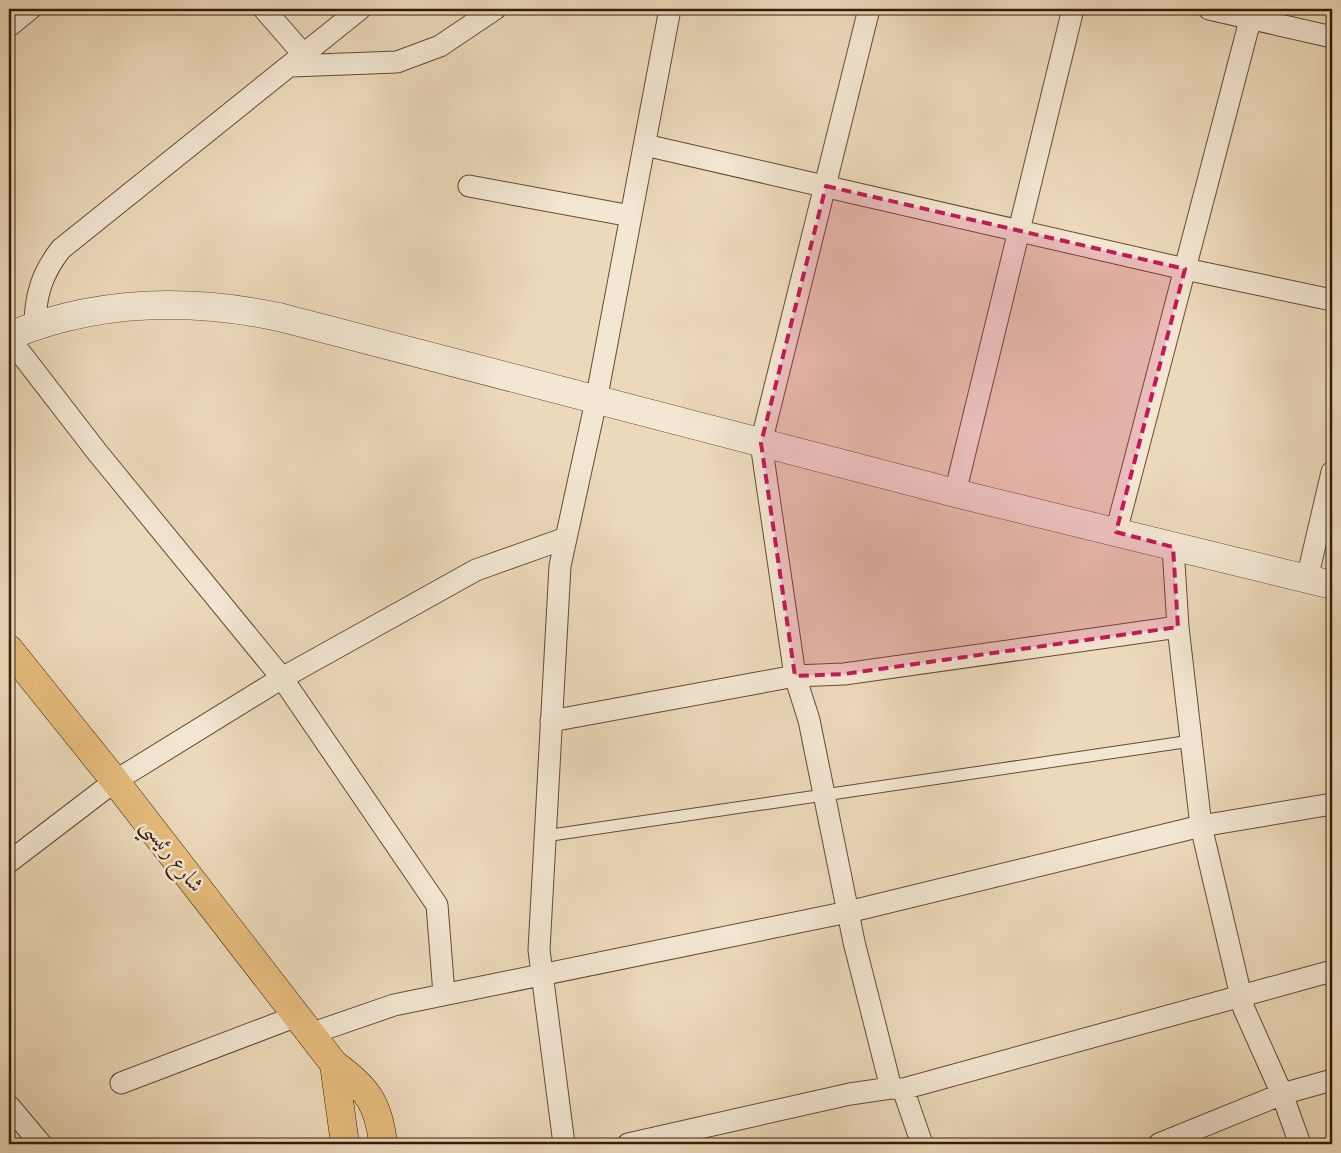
<svg xmlns="http://www.w3.org/2000/svg" width="1341" height="1153" font-family="'EB Garamond',Amiri,serif">
<style>
.lines{fill:none;stroke-linecap:round;stroke-linejoin:round}
.service-casing{stroke:#644b36;stroke-width:13}
.minor-casing{stroke:#644b36;stroke-width:23}
.tertiary-casing{stroke:#644b36;stroke-width:29}
.trunk-casing{stroke:#361c0a;stroke-width:29}
.service{stroke:#f3e6d2;stroke-width:11}
.minor{stroke:#f3e6d2;stroke-width:21}
.tertiary{stroke:#f3e6d2;stroke-width:28}
.trunk{stroke:#e6bc7d;stroke-width:28}
.marked{fill:#c2185b;fill-opacity:0.2;stroke:#c2185b;stroke-width:4;stroke-dasharray:10 6;stroke-linejoin:round}
.labels{text-anchor:middle;dominant-baseline:central;stroke-width:5;stroke-linejoin:round;paint-order:stroke}
.street-label{font-size:22px;fill:#361c0a;stroke:#f3e6d2}
</style>
<rect width="100%" height="100%" fill="#ecd9ba"/>
<filter id="stains"><feTurbulence type="fractalNoise" baseFrequency=".004" numOctaves="4"/><feColorMatrix values="0 0 0 0 .2 0 0 0 0 .09 0 0 0 0 .02 0 0 0 .5 -.17"/></filter>
<radialGradient id="worn" r=".72"><stop offset=".6" stop-color="#630" stop-opacity="0"/><stop offset="1" stop-color="#630" stop-opacity=".3"/></radialGradient>
<g class="lines">
<defs>
<path id="service" d="M545,836l646,-95"/>
<path id="minor" d="M264,9l40,46
M869,9l-108,434 34,233 14,44 45,222 37,146
M1209,9l123,28
M9,26l21,-17
M291,66l106,-4 43,-16 55,-37
M645,145l540,124 147,31
M469,186l162,30
M35,326c0,-30 7,-53 26,-77l299,-240
M9,338l88,114 185,226 155,227 7,89
M955,493l118,-484
M1116,532l137,-523
M1173,547l5,80 23,199 43,183 38,85 18,50
M1307,579l25,-107
M551,721l244,-45 49,-2 334,-47
M9,862l106,-81 167,-103 194,-108 90,-32
M310,1034l84,-29 454,-93 353,-86 131,-22
M121,1083l176,-67
M903,1089l19,55
M9,1106l32,38
M564,1144l-25,-194 21,-384 36,-165 74,-392
M628,1144l222,-50 41,-6 12,1 429,-118
M1159,1144l123,-50 50,-14"/>
<path id="tertiary" d="M9,336c87,-36 179,-38 270,-19l676,176 377,92"/>
<path id="trunk" d="M9,649l106,132 219,283c33,24 45,40 49,80
M334,1064l11,80"/>
</defs>
<use href="#service" class="service-casing"/>
<use href="#minor" class="minor-casing"/>
<use href="#tertiary" class="tertiary-casing"/>
<use href="#trunk" class="trunk-casing"/>
<use href="#service" class="service"/>
<use href="#minor" class="minor"/>
<use href="#tertiary" class="tertiary"/>
<use href="#trunk" class="trunk"/>
</g>
<path class="marked" d="M826,186l359,83 -69,263 57,15 5,80 -334,47 -49,2 -34,-233z"/>
<g class="labels">
<g class="street-label">
<text transform="translate(173 855) rotate(52)">شارع رئيسي</text>
</g>
</g>
<rect width="1341" height="1153" fill="none" stroke="#ecd9ba" stroke-width="30"/>
<rect x="10" y="10" width="1321" height="1133" fill="none" stroke="#361c0a" stroke-width="2.5"/>
<rect x="15" y="15" width="1311" height="1123" fill="none" stroke="#361c0a"/>
<rect width="100%" height="100%" filter="url(#stains)"/>
<rect width="100%" height="100%" fill="url(#worn)"/>
</svg>
